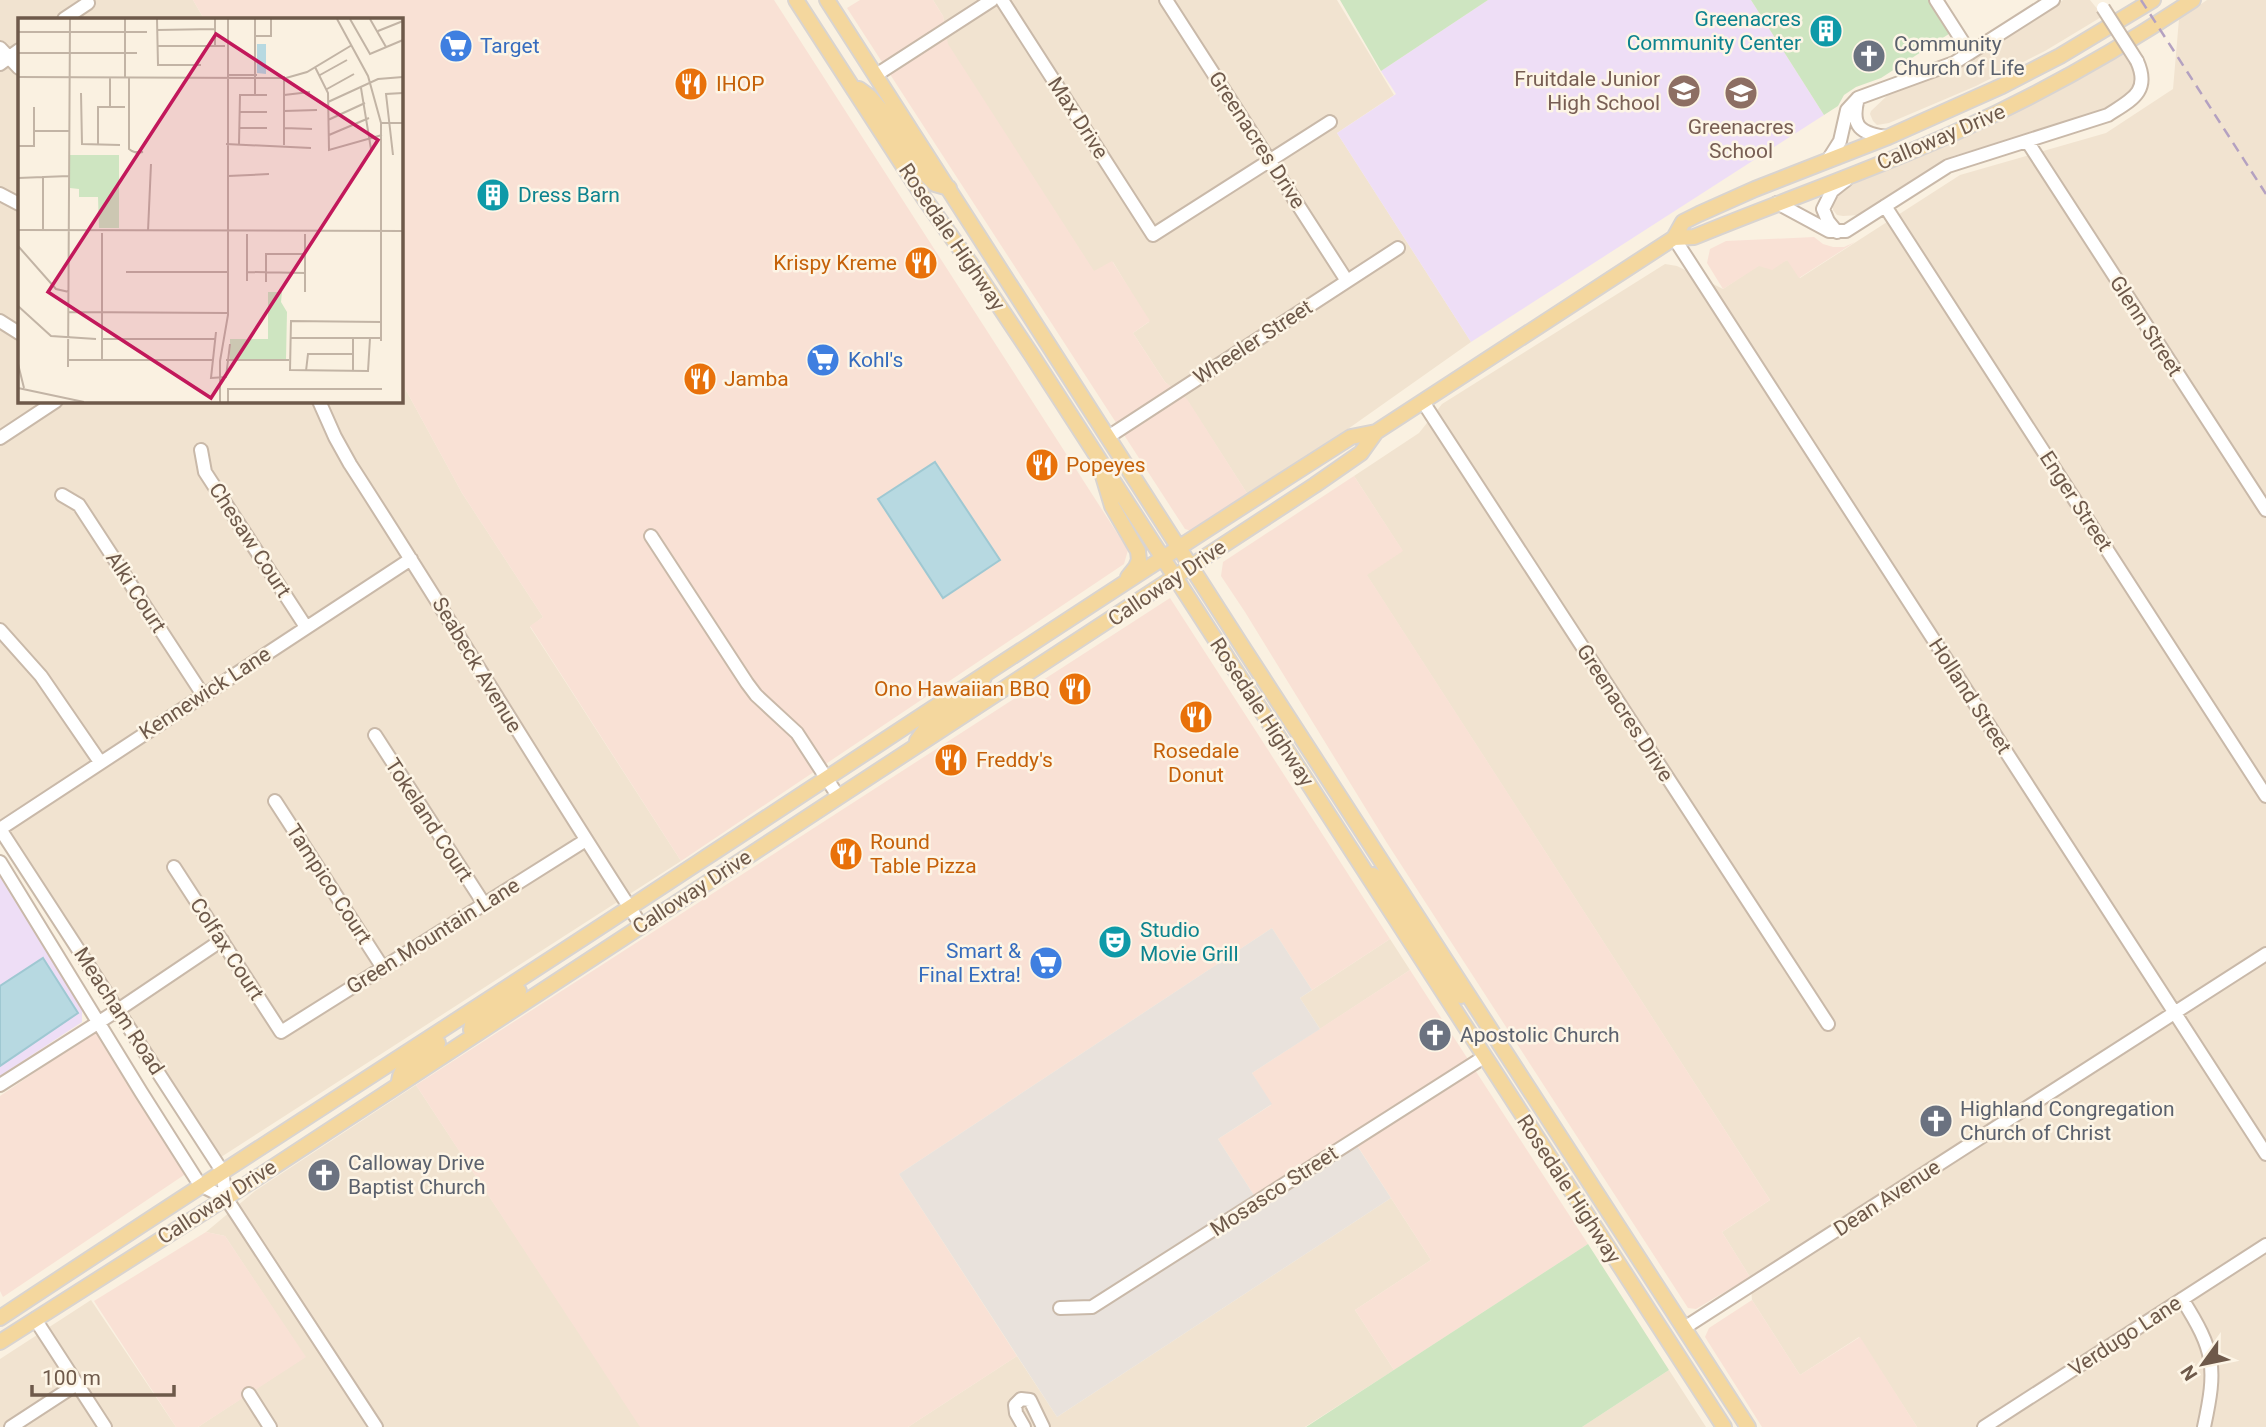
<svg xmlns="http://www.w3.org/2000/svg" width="2266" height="1427" font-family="Roboto,sans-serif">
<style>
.residential{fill:#f1e3d0}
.commercial{fill:#f9e1d5}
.industrial{fill:#e9e2dc}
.education{fill:#eedef6}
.green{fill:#cee5c1}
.water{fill:#b7d9e1;stroke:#9fc8d2;stroke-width:2}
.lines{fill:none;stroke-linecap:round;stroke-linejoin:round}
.minor-casing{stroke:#c9b9a9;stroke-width:16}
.major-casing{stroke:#d9d4d0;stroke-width:18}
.minor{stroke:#fff;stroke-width:12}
.major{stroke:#f4d79e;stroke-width:14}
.rail{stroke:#b4a1c1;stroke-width:2.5;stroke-dasharray:10 7;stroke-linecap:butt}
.minor-bridge-casing{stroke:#c9b9a9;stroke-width:16;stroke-linecap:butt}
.minor-bridge{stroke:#fff;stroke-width:12}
.labels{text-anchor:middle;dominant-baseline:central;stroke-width:5;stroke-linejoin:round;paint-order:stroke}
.culture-label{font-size:21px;fill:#0d838f;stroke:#fdf5e6;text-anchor:start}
.worship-label{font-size:21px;fill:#5b616d;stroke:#fdf5e6;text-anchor:start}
.shop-label{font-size:21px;fill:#366cbe;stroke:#fdf5e6;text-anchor:start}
.education-label{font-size:21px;fill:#785e54;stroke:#fdf5e6;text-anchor:end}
.food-label{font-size:21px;fill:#c56008;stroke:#fdf5e6;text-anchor:start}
.street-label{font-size:21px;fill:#6e594a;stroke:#fdf5e6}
.inset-road{fill:none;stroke:#c2b4a5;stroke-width:2}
.view{fill:#c2185b;fill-opacity:0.15;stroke:#c2185b;stroke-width:3.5}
.inset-edge{fill:none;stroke:#6e594a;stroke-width:3.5}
</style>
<rect width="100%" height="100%" fill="#faf1e1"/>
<path class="residential" d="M0,0h193l11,19h-185v382h382v-20l61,112 81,124 -13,10 151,234 -463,298 -93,-139 -125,-201z
M933,0h404l57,95 -57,38 134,209 -221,156 -63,-98 -22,-18 -32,-49 16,-11 -36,-60 -19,10 -147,-228 -4,-28z
M2063,0h27l13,16 -58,35 -69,35 -87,37 -12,2 -4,-4 -3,-7 1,-3 19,-18 68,-25z
M2207,0h59v1427h-349l-58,-90 -59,38 -48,-75 -2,-23 -28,-45 48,-32 -404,-626 36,-24 -48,-74 65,-43 23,-29 223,-140 12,2 46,23 36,-24 29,-5 12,18 160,-103 146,-42 67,-44 6,-70z
M2126,52l13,19 -1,10 -8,14 -37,19 -140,42 -94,59 -16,1 -6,-1 -4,-5v-7l4,-6 18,-14 127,-53 80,-41z
M1390,939l20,31 -90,59 -20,-31z
M416,1085l225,342h-443l107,-70 -80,-121 -19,-4 49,-41z
M1391,1198l40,62 -76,50 39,60 -89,57h-397l109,-71 40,61z
M91,1300l85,127h-176v-68z
M1669,1370l37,57h-124z"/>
<path class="commercial" d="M193,0h581l354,550 -4,14 -443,297 -151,-235 13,-9 -81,-124 -61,-112v-362h-197z
M860,0h73l10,16 5,28 146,227 18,-10 38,60 -17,12 32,49 22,17 63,99 -52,35 -13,-4 -338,-521z
M1814,237l9,7 10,3h11l11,-5 -56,36 -12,-18 -15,10 -13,-4 -36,23 -16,-26 3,-14 16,-8z
M1354,476l49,75 -36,24 403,625 -48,32 28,45 -54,32 -8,-1 -301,-465 -142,-231 -24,-36 2,-14z
M1170,598l220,341 -78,51 -40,-62 -373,246 118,182 -109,71h-268l-224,-342z
M1410,970l178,274 -194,126 -39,-60 76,-50 -78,-121 -96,61 -39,-61 53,-34 -19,-32z
M95,1031l92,142 -184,124 -3,-6v-195z
M206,1232l19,4 81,121 -108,70h-22l-82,-126z
M1752,1300l48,75 60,-38 57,90h-155l-57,-90 4,-9z"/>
<path class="industrial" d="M1272,928l40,62 -12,8 20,31 -68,44 20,31 -54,35 39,61 95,-62 39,60 -334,219 -158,-243z"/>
<path class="education" d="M1488,0h263l73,115 -353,227 -134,-209 59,-39 -15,-23z
M0,877l82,131v14l-82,54z"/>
<path class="green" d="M1340,0h148l-107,71z
M1751,0h184l20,30 -74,48 -25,9 -12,8 -6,11 -14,9z
M1588,1244l81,126 -87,57h-276z"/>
<path class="water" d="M935,462l65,98 -57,38 -65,-99z
M43,958l35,55 -78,53v-80z"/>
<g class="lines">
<defs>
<path id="minor" d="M1002,0l151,235 177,-113
M1166,0l181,281
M1936,0l34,53
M64,19l24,-16
M0,48l19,20
M0,64l19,-14
M876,75l116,-75
M1858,98l96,-35 99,-63
M2027,141l239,369
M1828,160l12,-19 7,-31 11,-12c-8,29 3,36 30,39
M0,194l19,10
M1777,203l52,28h17l102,-65 160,-51c23,-15 43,-23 29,-54
M1885,206l381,590
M1837,232l-9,-11 -5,-12 9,-18 14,-11
M1674,238l592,916
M0,321l19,12
M319,401l16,36 15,27c99,153 192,309 291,461
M1423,402l405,622
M1108,437l290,-189
M0,438l56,-37
M201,450l4,22 101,155
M62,495l17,10 124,190
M651,536l96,147 9,12 41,38 41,63
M0,630l41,46 59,86
M375,735l109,169
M275,801l108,167
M0,829l222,342 4,27 150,229
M0,829l411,-270
M0,862l141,230 59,93 26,13
M174,867l107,165 305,-192
M0,1085l118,-75 104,-70
M2182,1299c33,52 35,68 22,128
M1060,1308l32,-1 392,-250
M35,1319l70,108
M1684,1328l582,-374
M249,1394l21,33
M11,1427l66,-43
M1024,1427l-8,-14 -1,-8 6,-6 9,1 13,27
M1984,1427l282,-182"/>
<path id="major" d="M796,0l128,198 51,72 56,84 693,1073
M827,0l413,643 508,784
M859,89l11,8 13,15 42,62 10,10 14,4
M1674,238l20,-1c87,-36 176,-66 262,-105 83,-37 162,-82 237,-132
M1103,476l9,30 26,45 1,9 -3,7 -8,10
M917,741c4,-6 9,-13 14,-18 20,-19 41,-16 53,-46
M1373,875l9,6 9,11 57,89 13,15
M471,1030l1,-5 47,-34
M399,1081c2,-18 25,-28 39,-38
M0,1318c232,-154 467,-303 699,-456 217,-142 433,-286 652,-425l25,-5
M0,1342l226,-144 1089,-713 46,-32 15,-21 298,-194 9,-16 16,-8 56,-25 133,-52 114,-51 58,-30 93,-56"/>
</defs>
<use href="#minor" class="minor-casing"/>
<use href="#major" class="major-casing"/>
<use href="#minor" class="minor"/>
<use href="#major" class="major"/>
<path class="rail" d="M2141,0l125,194"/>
<defs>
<path id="minor-bridge" d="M2103,8l34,53"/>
</defs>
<use href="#minor-bridge" class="minor-bridge-casing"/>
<use href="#minor-bridge" class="minor-bridge"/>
</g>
<defs>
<symbol id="building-disc" viewBox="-11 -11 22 22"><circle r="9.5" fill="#0f9aa8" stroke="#fdf5e6"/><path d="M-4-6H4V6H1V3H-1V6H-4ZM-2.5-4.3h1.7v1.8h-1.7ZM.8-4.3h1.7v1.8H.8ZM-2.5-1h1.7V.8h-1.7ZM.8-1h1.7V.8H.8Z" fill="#fff"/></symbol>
<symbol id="supermarket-disc" viewBox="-11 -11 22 22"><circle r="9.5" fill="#3f7fe0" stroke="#fdf5e6"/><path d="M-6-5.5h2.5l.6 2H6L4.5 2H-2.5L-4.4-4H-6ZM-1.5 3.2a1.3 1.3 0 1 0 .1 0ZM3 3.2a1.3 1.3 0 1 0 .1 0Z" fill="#fff"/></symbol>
<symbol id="church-disc" viewBox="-11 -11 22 22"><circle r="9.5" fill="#6b7280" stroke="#fdf5e6"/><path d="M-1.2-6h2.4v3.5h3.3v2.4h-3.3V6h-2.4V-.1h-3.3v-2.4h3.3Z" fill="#fff"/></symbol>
<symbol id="restaurant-disc" viewBox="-11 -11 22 22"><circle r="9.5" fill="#e8710a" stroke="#fdf5e6"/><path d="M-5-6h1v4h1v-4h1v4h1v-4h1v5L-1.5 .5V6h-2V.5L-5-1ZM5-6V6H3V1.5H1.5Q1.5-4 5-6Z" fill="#fff"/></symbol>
<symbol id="school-disc" viewBox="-11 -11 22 22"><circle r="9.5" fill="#8d6e63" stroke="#fdf5e6"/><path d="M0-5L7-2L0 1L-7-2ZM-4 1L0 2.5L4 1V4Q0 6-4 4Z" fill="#fff"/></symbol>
<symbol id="theatre-disc" viewBox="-11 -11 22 22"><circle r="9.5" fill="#0f9aa8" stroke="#fdf5e6"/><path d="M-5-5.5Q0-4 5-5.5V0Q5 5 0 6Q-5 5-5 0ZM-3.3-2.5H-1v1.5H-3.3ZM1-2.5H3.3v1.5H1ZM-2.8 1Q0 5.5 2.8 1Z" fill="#fff"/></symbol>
</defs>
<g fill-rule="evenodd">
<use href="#building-disc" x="1807" y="12" width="38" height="38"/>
<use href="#supermarket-disc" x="437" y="27" width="38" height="38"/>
<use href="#church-disc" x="1850" y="37" width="38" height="38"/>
<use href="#restaurant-disc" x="672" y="65" width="38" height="38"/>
<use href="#school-disc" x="1665" y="72" width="38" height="38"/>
<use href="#school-disc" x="1722" y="74" width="38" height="38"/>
<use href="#building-disc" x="474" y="176" width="38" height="38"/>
<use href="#restaurant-disc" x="902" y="244" width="38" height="38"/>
<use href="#supermarket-disc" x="804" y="341" width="38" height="38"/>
<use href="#restaurant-disc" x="681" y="360" width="38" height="38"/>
<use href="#restaurant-disc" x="1023" y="446" width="38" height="38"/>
<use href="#restaurant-disc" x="1056" y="670" width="38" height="38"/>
<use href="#restaurant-disc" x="1177" y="698" width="38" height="38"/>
<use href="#restaurant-disc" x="932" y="741" width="38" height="38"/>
<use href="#restaurant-disc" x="827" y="835" width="38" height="38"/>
<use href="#theatre-disc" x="1096" y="923" width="38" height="38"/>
<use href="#supermarket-disc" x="1027" y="944" width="38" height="38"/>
<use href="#church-disc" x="1416" y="1016" width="38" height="38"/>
<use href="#church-disc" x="1917" y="1102" width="38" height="38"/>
<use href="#church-disc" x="305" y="1156" width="38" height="38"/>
</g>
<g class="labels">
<g class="culture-label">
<text x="1801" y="19" text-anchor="end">Greenacres<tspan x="1801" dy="24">Community Center</tspan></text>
<text x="518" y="195">Dress Barn</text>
<text x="1140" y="930">Studio<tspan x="1140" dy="24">Movie Grill</tspan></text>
</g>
<g class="worship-label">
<text x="1894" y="44">Community<tspan x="1894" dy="24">Church of Life</tspan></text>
<text x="1460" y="1035">Apostolic Church</text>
<text x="1960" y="1109">Highland Congregation<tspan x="1960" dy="24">Church of Christ</tspan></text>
<text x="348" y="1163">Calloway Drive<tspan x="348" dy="24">Baptist Church</tspan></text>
</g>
<g class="shop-label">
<text x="480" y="46">Target</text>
<text x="848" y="360">Kohl's</text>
<text x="1021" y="951" text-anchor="end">Smart &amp;<tspan x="1021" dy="24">Final Extra!</tspan></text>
</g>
<g class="education-label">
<text x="1660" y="79">Fruitdale Junior<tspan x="1660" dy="24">High School</tspan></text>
<text x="1741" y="127" text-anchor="middle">Greenacres<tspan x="1741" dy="24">School</tspan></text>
</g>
<g class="food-label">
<text x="716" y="84">IHOP</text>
<text x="897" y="263" text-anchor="end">Krispy Kreme</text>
<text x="724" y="379">Jamba</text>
<text x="1066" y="465">Popeyes</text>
<text x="1050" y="689" text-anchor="end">Ono Hawaiian BBQ</text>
<text x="1196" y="751" text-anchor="middle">Rosedale<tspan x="1196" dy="24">Donut</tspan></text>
<text x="976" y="760">Freddy's</text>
<text x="870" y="842">Round<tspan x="870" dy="24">Table Pizza</tspan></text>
</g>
<g class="street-label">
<text transform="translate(1078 118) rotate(57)">Max Drive</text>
<text transform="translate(1941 137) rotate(-23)">Calloway Drive</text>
<text transform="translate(1257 140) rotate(57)">Greenacres Drive</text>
<text transform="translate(952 237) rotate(56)">Rosedale Highway</text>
<text transform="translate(2146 326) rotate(57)">Glenn Street</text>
<text transform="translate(1253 342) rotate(-33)">Wheeler Street</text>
<text transform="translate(2076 501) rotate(57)">Enger Street</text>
<text transform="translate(250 540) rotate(57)">Chesaw Court</text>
<text transform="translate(1167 583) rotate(-34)">Calloway Drive</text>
<text transform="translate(136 592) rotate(57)">Alki Court</text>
<text transform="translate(477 665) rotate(59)">Seabeck Avenue</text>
<text transform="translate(205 693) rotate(-33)">Kennewick Lane</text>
<text transform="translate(1970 696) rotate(57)">Holland Street</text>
<text transform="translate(1262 712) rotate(57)">Rosedale Highway</text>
<text transform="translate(1625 713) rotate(57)">Greenacres Drive</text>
<text transform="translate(429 820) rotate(57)">Tokeland Court</text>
<text transform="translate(329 884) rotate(57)">Tampico Court</text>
<text transform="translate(692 892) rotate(-33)">Calloway Drive</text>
<text transform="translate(433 936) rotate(-32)">Green Mountain Lane</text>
<text transform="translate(227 949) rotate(57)">Colfax Court</text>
<text transform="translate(119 1011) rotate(57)">Meacham Road</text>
<text transform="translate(1569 1189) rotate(57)">Rosedale Highway</text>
<text transform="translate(1274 1191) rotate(-33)">Mosasco Street</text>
<text transform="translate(1887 1198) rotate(-33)">Dean Avenue</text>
<text transform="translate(217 1202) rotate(-33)">Calloway Drive</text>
<text transform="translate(2125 1336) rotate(-33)">Verdugo Lane</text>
</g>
</g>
<g transform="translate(18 18)">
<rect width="385" height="385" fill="#faf1e1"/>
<path d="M52,137h49v73h-20l-1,-31h-19v-8l-9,-1zM250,274h14l-1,10 6,10 -1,47 -56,1v-21h38z" fill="#cee5c1"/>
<path d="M239,26h9v30l-9,-1z" fill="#b7d9e1"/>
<path class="inset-road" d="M139,1l1,46h43M197,1v27M237,1v76M319,1l31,57 13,47v218M332,1l20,35 33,-14M352,1l16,28M139,12l58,-1M360,13l25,-10M0,14h129M237,18h16v-17M139,28h68M0,35h119M297,49l13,26 1,57 53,-15M209,57h30M302,57l27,-15M266,58v69M0,59l268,1 21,-6 45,-27M92,59v30M107,59v-58M111,59v72l3,2 5,2 6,-1h-8M343,70l10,61M309,71l27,-15M63,75l1,51 38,1M266,77l26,-3M310,84l50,-23 25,-2M266,93l33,-1M222,94h27M310,102l37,-17M363,105h22M221,110h28M266,110l28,1M16,113h36M311,117l40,-17M208,126l85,4M221,126l1,-49h27M80,127v-38h27M0,128h16v-39M375,137l-7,-61 17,-1M210,158l41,-2M0,160l51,-2M0,212l385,1M25,213v-55M130,213l3,-67M229,216v47M0,228l38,43 13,3M108,254h101M229,254l58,1M248,264v-28h39M287,274v-58M0,288l33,30 45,3M51,294l158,1M198,314l-5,46 15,-1 4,-33M272,320h91M352,320l-2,33 -78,-1 1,-49 90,1M84,321h113M50,342h144M84,342v-127M208,342h63M0,346l6,24M50,349l2,-348M288,353l2,-17h45M335,353v-33M0,370l66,14M202,384v-41l8,-46v-296M210,384v-13h154"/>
<path class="view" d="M198,16l162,106 -167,258 -163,-106z"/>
<rect width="385" height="385" class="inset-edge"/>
</g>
<g transform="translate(2203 1364) rotate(237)" stroke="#fdf5e6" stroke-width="5" paint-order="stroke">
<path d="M0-5L12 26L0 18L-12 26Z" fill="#6e594a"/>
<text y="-10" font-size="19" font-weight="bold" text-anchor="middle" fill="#6e594a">N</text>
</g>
<path d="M32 1385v10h142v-10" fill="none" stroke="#6e594a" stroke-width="3.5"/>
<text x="42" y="1385" font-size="21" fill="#6e594a" stroke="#fdf5e6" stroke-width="5" paint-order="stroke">100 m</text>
</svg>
